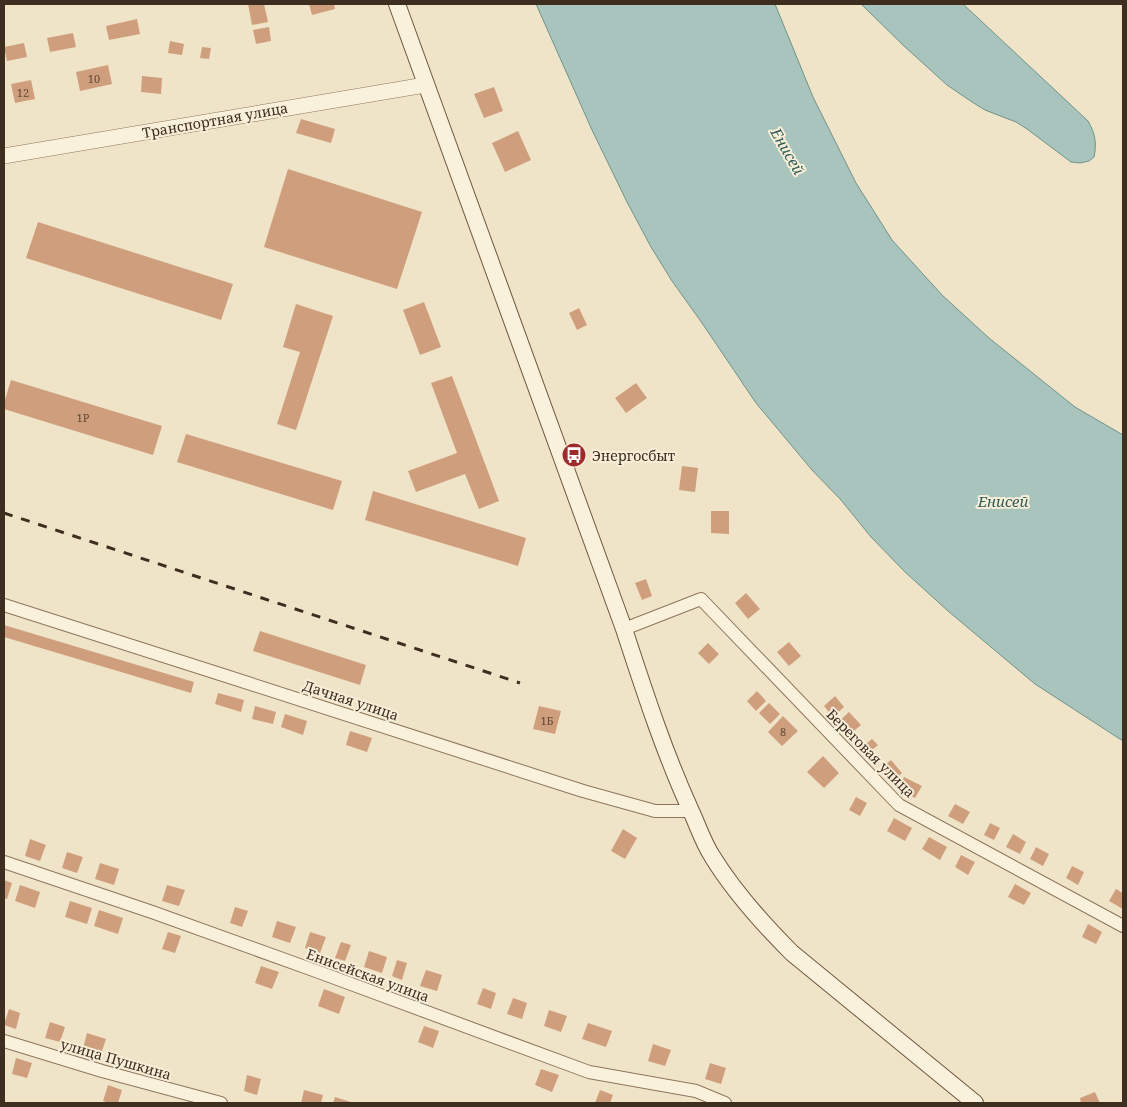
<svg xmlns="http://www.w3.org/2000/svg" width="1127" height="1107" font-family="'Noto Serif',serif">
<style>
.water{fill:#a9c4bc;stroke:#6f938a}
.building{fill:#cf9f7d}
.lines{fill:none;stroke-linecap:round;stroke-linejoin:round}
.minor-casing{stroke:#8d765c;stroke-width:14}
.tertiary-casing{stroke:#8d765c;stroke-width:16}
.secondary-casing{stroke:#6f573f;stroke-width:18}
.minor{stroke:#faf1dc;stroke-width:12}
.tertiary{stroke:#faf1dc;stroke-width:15}
.secondary{stroke:#faf1dc;stroke-width:16}
.rail{stroke:#3d2e20;stroke-width:3;stroke-dasharray:9 9;stroke-linecap:butt}
.labels{text-anchor:middle;dominant-baseline:central;stroke-width:4;stroke-linejoin:round;paint-order:stroke}
.number-label{font-size:11px;fill:#624a37}
.street-label{font-size:14px;fill:#3d2e20;stroke:#f7eed8}
.poi-label{font-size:14px;fill:#3d2e20;stroke:#f7eed8;text-anchor:start}
.water-label{font-size:15px;font-style:italic;fill:#2f5d5a;stroke:#f7eed8}
</style>
<rect width="100%" height="100%" fill="#f0e4c8"/>
<path class="water" d="M536,4h239l38,93 43,86 36,57 50,55 47,43 86,69 48,28v306l-88,-57 -87,-73 -43,-39 -34,-35 -30,-37 -29,-30 -56,-67 -54,-80 -30,-42 -21,-34 -24,-45 -35,-72z
M861,4h102l125,117c7,12 9,22 6,36l-5,4 -9,2 -9,-1 -44,-33 -11,-7 -31,-12 -13,-8 -25,-17 -43,-39z"/>
<path class="building" d="M248,4h16l4,18 -16,3z
M309,4h25l1,5 -23,6z
M137,19l3,15 -31,6 -3,-14z
M269,27l2,14 -15,3 -3,-14z
M73,33l3,14 -26,5 -3,-14z
M170,41l14,3 -2,11 -14,-2z
M24,43l3,14 -20,4 -3,-14z
M202,47l9,1 -2,11 -9,-1z
M108,65l4,19 -32,7 -4,-19z
M142,76l20,2 -1,16 -20,-2z
M31,80l4,19 -20,4 -4,-19z
M494,87l9,24 -19,7 -10,-24z
M301,119l34,10 -4,14 -35,-10z
M518,131l13,29 -26,12 -13,-29z
M288,169l134,43 -25,77 -133,-42z
M38,222l195,62 -12,36 -195,-62z
M424,302l17,45 -21,8 -17,-45z
M296,304l37,12 -37,114 -19,-6 23,-72 -17,-5z
M579,308l8,17 -10,5 -8,-17z
M452,376l47,125 -20,8 -14,-35 -49,18 -8,-21 49,-18 -26,-70z
M11,380l151,46 -9,29 -149,-46v-6z
M636,383l11,15 -21,15 -11,-15z
M186,434l156,47 -9,29 -156,-48z
M682,466l16,2 -3,24 -16,-2z
M373,491l153,47 -8,28 -153,-46z
M711,511h18v23l-18,-1z
M646,579l6,17 -10,4 -7,-17z
M746,593l14,16 -12,10 -13,-16z
M4,625l190,57 -3,11 -187,-56z
M260,631l106,34 -6,20 -107,-34z
M789,642l12,14 -12,10 -12,-14z
M708,643l11,11 -10,10 -11,-11z
M757,691l9,10 -10,10 -9,-10z
M218,693l26,7 -3,12 -26,-8z
M835,696l9,11 -11,10 -9,-11z
M769,703l11,11 -10,10 -11,-11z
M255,706l21,6 -3,12 -21,-5z
M539,706l22,5 -6,23 -22,-5z
M849,712l12,13 -12,10 -11,-13z
M285,714l22,7 -4,14 -22,-8z
M783,716l15,15 -16,15 -14,-14z
M350,731l22,7 -5,14 -21,-7z
M872,739l6,6 -12,10 -5,-7z
M823,756l16,17 -15,15 -17,-16z
M891,760l11,13 -11,10 -12,-13z
M904,777l18,9 -7,12 -17,-9z
M856,797l11,6 -7,13 -11,-6z
M955,804l15,8 -7,12 -15,-8z
M894,818l18,10 -7,13 -18,-10z
M990,823l10,5 -6,12 -10,-5z
M623,829l14,9 -12,21 -14,-8z
M1013,834l13,8 -6,12 -14,-7z
M929,837l18,10 -7,13 -18,-11z
M30,839l16,6 -6,16 -15,-5z
M1036,847l13,7 -6,12 -13,-7z
M67,852l16,5 -6,16 -15,-5z
M961,855l14,7 -7,13 -13,-8z
M100,863l19,6 -5,16 -19,-6z
M1072,866l12,6 -6,13 -12,-7z
M4,880l8,3 -5,16 -3,-1z
M1015,884l16,9 -7,12 -16,-8z
M20,885l20,7 -5,16 -20,-7z
M167,885l18,5 -6,16 -17,-5z
M1116,889l7,4v16l-14,-8z
M70,901l22,7 -5,16 -22,-7z
M235,907l13,4 -6,16 -12,-4z
M99,910l24,8 -5,16 -24,-8z
M277,921l19,6 -6,16 -18,-6z
M1088,924l14,8 -6,12 -14,-7z
M168,932l13,4 -6,17 -13,-4z
M310,932l16,5 -6,16 -15,-5z
M341,942l10,3 -6,16 -10,-3z
M369,951l18,6 -5,16 -18,-6z
M397,960l10,3 -5,17 -10,-4z
M261,966l18,6 -7,17 -17,-6z
M426,970l16,5 -5,16 -17,-5z
M483,988l13,5 -5,16 -14,-5z
M324,989l21,8 -6,17 -21,-8z
M513,998l14,5 -5,16 -15,-5z
M9,1009l11,4 -4,16 -12,-4z
M549,1010l18,6 -6,16 -17,-6z
M50,1022l15,5 -5,15 -15,-4z
M588,1023l24,8 -6,16 -24,-8z
M424,1026l15,5 -6,17 -15,-6z
M87,1033l19,6 -5,15 -18,-5z
M653,1044l18,6 -6,16 -17,-5z
M16,1058l16,5 -5,15 -15,-4z
M710,1063l16,5 -5,16 -16,-5z
M541,1069l18,6 -7,17 -17,-7z
M247,1075l14,4 -4,16 -13,-4z
M108,1085l14,5 -4,13h-9l-6,-2z
M304,1090l19,5 -2,8h-20z
M600,1090l13,5 -3,8h-15z
M1095,1092l5,11h-19l-1,-5z
M335,1097l16,5v1h-18z"/>
<g class="lines">
<defs>
<path id="minor" d="M4,605l219,70 360,116 72,20h36
M624,629l77,-30 198,206 224,121
M4,862l148,50 164,59 273,101 107,19 29,12
M4,1041l98,30 119,32"/>
<path id="tertiary" d="M4,156l421,-71"/>
<path id="secondary" d="M397,4l227,625c20,61 40,123 67,182 7,15 12,31 21,45 22,36 50,67 80,97l183,150"/>
</defs>
<use href="#minor" class="minor-casing"/>
<use href="#tertiary" class="tertiary-casing"/>
<use href="#secondary" class="secondary-casing"/>
<use href="#minor" class="minor"/>
<use href="#tertiary" class="tertiary"/>
<use href="#secondary" class="secondary"/>
<path class="rail" d="M4,513l516,170"/>
</g>
<defs>
<symbol id="bus-disc" viewBox="-11 -11 22 22"><circle r="9.5" fill="#9e2a2b" stroke="#f7eed8"/><path d="M-5-6H5V4H4V6H2V4H-2V6H-4V4H-5ZM-3.5-4V0h7V-4ZM-3.5 1.2v1.5H-2V1.2ZM2 1.2v1.5H3.5V1.2Z" fill="#fff"/></symbol>
</defs>
<g fill-rule="evenodd">
<use href="#bus-disc" x="560" y="441" width="28" height="28"/>
</g>
<g class="labels">
<g class="number-label">
<text x="94" y="78">10</text>
<text x="23" y="92">12</text>
<text x="83" y="417">1Р</text>
<text x="547" y="720">1Б</text>
<text x="783" y="731">8</text>
</g>
<g class="street-label">
<text transform="translate(215 120) rotate(-10)">Транспортная улица</text>
<text transform="translate(351 700) rotate(18)">Дачная улица</text>
<text transform="translate(871 753) rotate(45)">Береговая улица</text>
<text transform="translate(368 975) rotate(20)">Енисейская улица</text>
<text transform="translate(116 1059) rotate(16)">улица Пушкина</text>
</g>
<g class="poi-label">
<text x="592" y="455">Энергосбыт</text>
</g>
<g class="water-label">
<text transform="translate(788 151) rotate(60)">Енисей</text>
<text x="1003" y="501">Енисей</text>
</g>
</g>
<rect width="1127" height="1107" fill="none" stroke="#3d2e20" stroke-width="10"/>
</svg>
